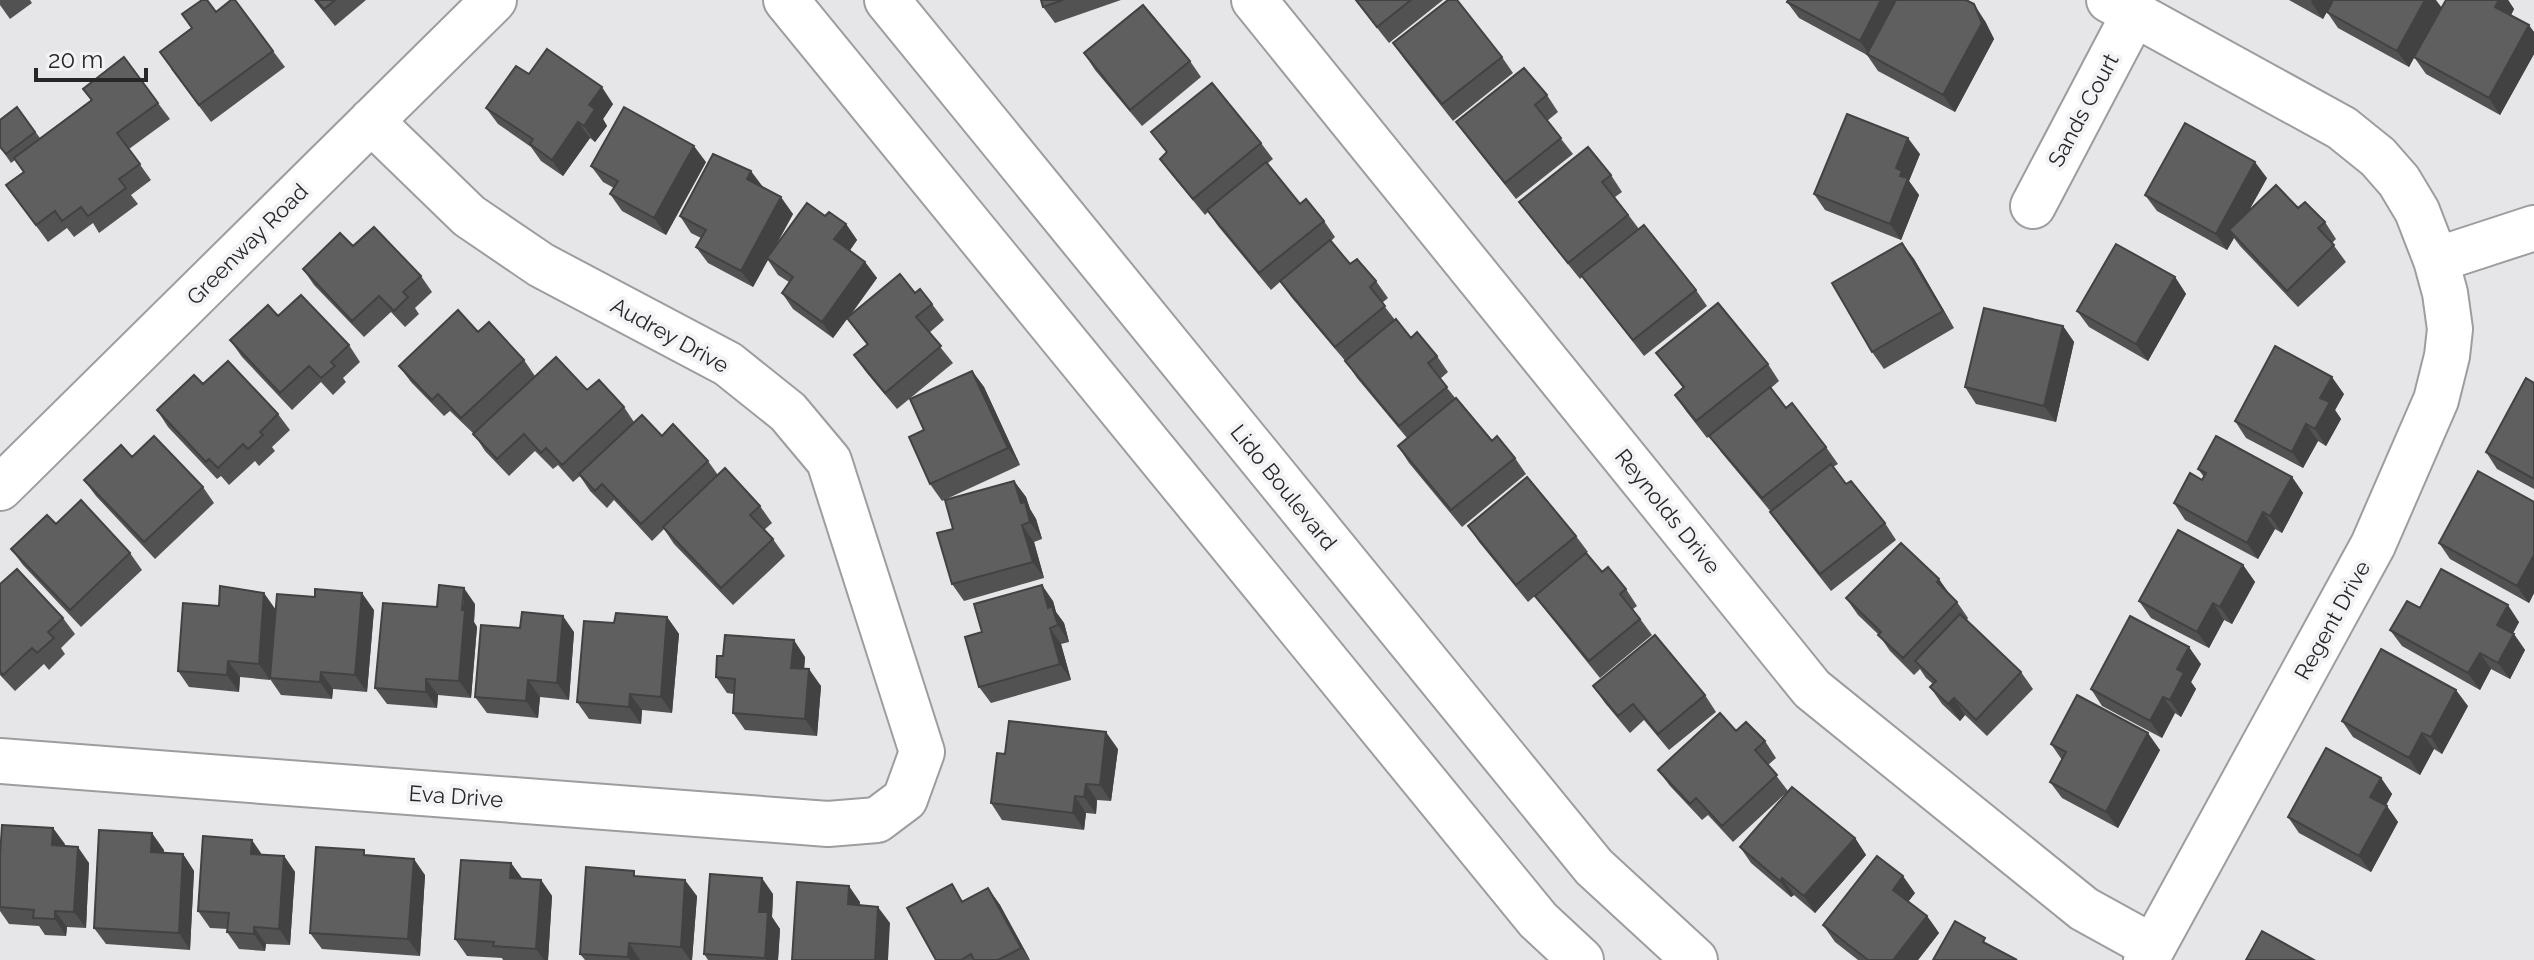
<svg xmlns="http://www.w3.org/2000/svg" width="2534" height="960" font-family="Raleway,sans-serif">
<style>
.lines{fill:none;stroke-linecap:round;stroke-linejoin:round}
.minor-casing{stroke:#9d9d9f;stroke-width:48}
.trunk-casing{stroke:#9d9d9f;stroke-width:48}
.minor{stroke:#fff;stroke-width:44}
.trunk{stroke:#fff;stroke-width:44}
.wall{fill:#535253}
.shaded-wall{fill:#434243}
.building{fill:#605f60;stroke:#434243;stroke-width:2}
.labels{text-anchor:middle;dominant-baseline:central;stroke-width:8;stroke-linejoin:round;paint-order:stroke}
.street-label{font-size:22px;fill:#272728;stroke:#f3f3f5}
</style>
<rect width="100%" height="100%" fill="#e6e6e8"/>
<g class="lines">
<defs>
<path id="minor" d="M1254,0l558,689 272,220 69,38
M2109,0l233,128 36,29 21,24 18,30 19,49 9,33 5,36 -3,27 -11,44 -63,145 -227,415
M2033,206l101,-192
M2436,260l98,-32
M0,488l494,-488
M0,761l828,63 49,-4 28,-21 17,-47 -93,-291 -41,-49 -60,-48 -187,-99 -72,-49 -98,-95"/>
<path id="trunk" d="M786,0l752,920 43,40
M887,0l707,867 101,93"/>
</defs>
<use href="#minor" class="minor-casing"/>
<use href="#trunk" class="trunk-casing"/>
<use href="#minor" class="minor"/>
<use href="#trunk" class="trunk"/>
</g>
<path class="wall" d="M0,0h30l2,3 -22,16 -10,-14z
M314,0h52l-31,26z
M1041,0h80l-66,23 -12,-16z
M1355,0h88l-54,43z
M2289,0h44l-10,19z
M2446,0h62l6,9 -3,6 23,17v22l-34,61 -74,-41 -12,-17 -5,10 -71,-39 -11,-16 114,-4z
M1787,2l198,19 9,18 -39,73 -77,-41 -11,-16 -68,-37z
M216,12l57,39 12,16 -74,55 -40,-53z
M1393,43l109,14 11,16 -60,48 -48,-61z
M1084,53l106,8 11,16 -59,49 -47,-56z
M529,74l84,30 -10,15 4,7 -12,16 -5,-4 -27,38 -22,-15 -10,-14 -33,-23 -12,-16z
M83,89l75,14 12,16 -41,30 22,31 -20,15 7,9 -39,29 -6,-10 -19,14 -7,-9 -19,14 -42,-57 18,-13 -9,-12 -4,3 -11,-16 17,-40 23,31 51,-38z
M1547,95l11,17 -11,9 26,33 -57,45 -48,-61 -12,-16z
M1151,132l110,11 12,16 -6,5 33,40 24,17 11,16 -4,4 19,23 26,17 12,17 -6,5 13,17 16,18 26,18 11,16 -8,7 16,20 36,42 23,17 11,16 -64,53 -53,-64 -11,-17 9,-8 -50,-60 -10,-15 -55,-65 -12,-16 -9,8 -53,-64 -10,-14 -3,3 -33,-40 -12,-16 7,-6z
M1920,154l-11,27 10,14 -18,45 -76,-30 -11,-16z
M706,162l-40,73 -44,-24 -12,-17 4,-6 -11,-6 -12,-16z
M1611,175l11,17 -7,5 24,32 57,61 11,16 -63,50 -62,-79 -2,2 -49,-61 -12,-16z
M2267,178l-18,32 49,-2 27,14 11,17 -4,4 14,19 -48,45 -58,-61 -6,-8 -7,12 -70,-39 -12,-16z
M763,188l30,26 -18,33 50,-31 21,8 11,16 -7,10 15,12 12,16 -27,38 65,-23 17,11 12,16 -15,13 24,30 -56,46 -31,-37 -12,-17 13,-10 -20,-26 -14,19 -40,-29 -11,-16 7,-11 -11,-7 -10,-15 -15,27 -45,-24 -12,-16 5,-9 -10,-5 -11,-17z
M1902,243l12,16 40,69 -70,41 -12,-17z
M353,246l68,30 11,16 -17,16 4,6 -14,13 -14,-15 -27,25 -50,-52 -11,-16z
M2175,277l11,17 -38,67 -59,-34 -12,-16z
M278,316l71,29 11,17 -17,16 3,4 -13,13 -12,-13 -29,28 -50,-53 -12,-17z
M2063,326l11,16 -18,80 -80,-18 -11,-17z
M478,332l46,28 11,16 52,14 37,17 10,15 74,39 10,14 42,31 12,17 -8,7 9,9 12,17 -52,49 -59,-61 -10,-15 -12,12 -38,-41 -7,8 -17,-17 -10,-15 -7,6 -15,-17 -5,4 -18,-18 -26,25 -24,-25 -11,-17 -24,-23 -6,5 -33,-34 -12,-16z
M1656,353l112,11 11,17 -8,7 15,20 40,39 12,17 -5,3 13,17 39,39 11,17 -65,51 -49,-62 -12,-17h1l-50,-60 -11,-16 -3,2 -21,-27 -11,-16 8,-7z
M972,371l12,16 36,78 -78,36 -12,-17 -6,-54z
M2534,383v106l-37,-20 -11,-17z
M203,384l75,30 12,16 -18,17 3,4 -16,15 -4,-5 -26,24 -8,-9 -4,3 -49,-52 -11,-17z
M2344,394l-9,16 6,9 -15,27 -8,-5 -15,27 -57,-30 -11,-17z
M132,457l71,30 11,16 -59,56 -59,-63 -12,-16z
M2198,469l94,8 11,16 -21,40 -7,-4 -17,30 -73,-39 -11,-17 28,-23 2,-3z
M1014,481l12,16 4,12 6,10 6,20 -8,3 10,36 -80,23 -12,-17 1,-55z
M2534,502v91l-5,10 -79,-44 -11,-16z
M56,524l74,29 12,17 -61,57 -58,-62 -12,-16z
M1468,526l108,10 12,16 -2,1 16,19 24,17 11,17 -4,3 19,26 -52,43 -53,-66 -12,-16 -7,6 -49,-60z
M2243,565l12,17 -23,42 -8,-4 -15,28 -58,-30 -12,-17z
M0,584l63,34 12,16 -14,14 4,6 -16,16 -5,-6 -29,27 -15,-16z
M1951,596l6,6 11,16 -1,2 54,52 12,17 -46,47 -22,-21 -5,6 -18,-17 -12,-17 3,-3 -7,-6 -6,-9 -6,6 -24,-24 -11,-16 -21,-20 -12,-17z
M1053,601l3,11 8,11 5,19 -8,2 10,36 -80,23 -12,-16 3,-55z
M475,604l-1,18 3,5 -6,71 -33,-3 -1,13 -50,-4 -12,-16 62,-81z
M219,606l56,3 99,1 -7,82 -34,-3 -1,10 -51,-4 -11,-16v1l-30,-3 -1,15 -50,-5 -11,-16z
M2420,608l99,14 -6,11 12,17 -15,29 -19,-10 -11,21 -78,-44 -12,-16z
M667,617l12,17 -7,79 -30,-3 -1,14 -52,-5 -12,-17 37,-79z
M520,628l54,4 -5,68 -29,-3 -2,21 -51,-5 -12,-16z
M805,657l-1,12 17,17 -4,50 -72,-6 -12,-17 1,-19 -7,-1 -11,-16z
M2201,664l-10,18 5,7 -15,28 -6,-4 -13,25 -60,-32 -11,-17z
M1593,686l112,9 11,17 -47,38 -25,-30 -14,13 -25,-30z
M2468,706l-26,48 -8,-5 -14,26 -67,-38 -11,-16z
M1736,731l29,10 11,17 -8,7 20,26 67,47 11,17 -51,58 -21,-18 -3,2 -40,-34 -11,-16 48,-56 -55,51 -25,-27 -6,5 -32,-34 -12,-16z
M2051,744l109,6 -42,78 -56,-30 -12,-16 12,-22z
M1118,749l-7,52 -14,-1 -1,14 -10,-1 -2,17 -82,-10 -11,-17 14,-49z
M2381,778l11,16 -6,11 12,17 -27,50 -72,-39 -11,-16z
M53,828l12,18 24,17 -3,65 -19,-1 -1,9 -21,-1 -6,-9 -30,-2 -9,-13v-55z
M164,850v3l19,1 11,17 -4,79 -84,-6 -12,-16z
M262,855l22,1 11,16 -5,73 -24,-1 -1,7 -26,-2 -12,-17 1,-3 -18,-1 -12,-17z
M368,856l57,19 -5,81 -98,-7 -12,-16z
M511,863l11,15 19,2 11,16 -4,64h-45l-1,-2 -35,-2 -12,-17z
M638,876l59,20 -5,64h-107l-5,-6z
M988,888l12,17 30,55h-94l28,-59z
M1915,893l-7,9 19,14 12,17 -21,27h-60l-23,-18 -12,-17z
M773,894l-1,23 8,12 -2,31h-70l-4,-6z"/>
<path class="shaded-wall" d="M1881,0h21l-31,57 -11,-16z
M2312,0h21l-10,19 -12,-17z
M2425,0h11l6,8 -33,59 -12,-16z
M2499,0h9l6,9 -7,14 -12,-16z
M1974,4l11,17 9,18 -39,73 -12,-17z
M2529,25l5,7v22l-34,61 -11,-17z
M602,87l11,17 -10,15 4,7 -12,16 -11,-16 5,-21z
M578,122l12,16 -27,38 -11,-16z
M1908,138l12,16 -11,27 10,14 -18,45 -11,-16 6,-56z
M694,146l12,16 -40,73 -12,-17z
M2255,162l12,16 -32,58 -6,-6 5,8 -7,12 -11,-16z
M751,171l12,16 -16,-8z
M781,197l12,17 -40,73 -12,-16z
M846,224l11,16 -11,16 -12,-17z
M1902,243l12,16 40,69 -11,-17z
M865,262l12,16 -44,60 -11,-16z
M2175,277l11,17 -38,67 -12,-17z
M2063,326l11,16 -18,80 -12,-16z
M972,371l12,16 36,78 -12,-17z
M2332,377l12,17 -9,16 6,9 -15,27 -11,-17 5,-31z
M2306,424l12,17 -15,27 -11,-16z
M2292,477l11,16 -21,40 -12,-17z
M1014,481l12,16 4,12 6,10 6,20 -12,-17 -9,-19z
M2263,512l12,17 -17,30 -11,-16z
M1022,525l12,17 10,36 -11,-16z
M2534,555v38l-5,10 -12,-17z
M2243,565l12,17 -23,42 -12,-17z
M1939,579l12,17 -14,-14z
M1042,585l11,16 3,11 8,11 5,19 -11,-17 -10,-17z
M464,588l11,16 -1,18 3,5 -6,71 -12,-17z
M264,593l12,17 -6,70 -11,-16z
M362,593l12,17 -7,82 -12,-17z
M2213,603l11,17 -15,28 -12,-16z
M2508,605l11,17 -10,19 -12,-16z
M563,616l11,16 -5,68 -12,-17z
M667,617l12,17 -7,79 -11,-16z
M1050,628l11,16 10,36 -11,-16z
M2514,634l11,16 -15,29 -12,-16z
M794,640l11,17 -2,27 -12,-16z
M2189,647l12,17 -10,18 5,7 -15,28 -11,-17 7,-31z
M2480,653l11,16 -11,21 -12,-17z
M228,661l12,16 -1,15 -12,-17z
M809,669l12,17 -4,50 -12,-17z
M321,672l12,17 -1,10 -12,-17z
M426,679l12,16 -1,13 -11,-16z
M528,680l12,17 -2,21 -12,-17z
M2456,690l12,16 -26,48 -11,-17z
M630,694l12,16 -1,14 -12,-17z
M2163,697l12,16 -13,25 -12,-17z
M1954,698l11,17 -5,6 -12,-17z
M1106,732l12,17 -7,52 -11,-16z
M2148,733l12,17 -42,78 -12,-16z
M2422,733l12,16 -14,26 -11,-17z
M2381,778l11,16 -10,19 -12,-16z
M1086,784l11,16 -1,14 -12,-17z
M1075,796l11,17 -2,17 -11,-17z
M2387,806l11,16 -27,50 -12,-16z
M53,828l12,16 -1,18 -12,-17z
M152,833l12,17 -1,19 -12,-17z
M1855,838l11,17 -51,58 -11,-17z
M252,840l11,16 -12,-2z
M78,847l11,16 -3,65 -12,-16z
M183,854l11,17 -4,79 -11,-17z
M284,856l11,16 -5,73 -11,-16z
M414,859l11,16 -5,81 -12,-17z
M511,863l12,17 -13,-2z
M1903,876l12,17 -11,14 -11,-17z
M762,878l11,16 -1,23 8,12 -2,31h-12l-1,-2 -6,-46z
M1782,878l12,17 -3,2 -11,-16z
M541,880l11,16 -4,64h-4l-8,-11z
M685,880l12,16 -5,64h-2l-9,-13z
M849,886l11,16 -1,19 -11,-17z
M988,888l12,17 30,55 -9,-12z
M878,907l12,16 -2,37h-13z
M55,911l12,16 -1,9 -11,-17z
M1927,916l12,17 -21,27h-25z
M254,927l12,17 -1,7 -11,-17z
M629,943l11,17h-10l-2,-3z"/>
<path class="building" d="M202,0h5l9,12 15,-12h4l38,51 -74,54 -39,-53 32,-24 -10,-14z
M316,0h19l-11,9z
M1041,0h22l-20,7z
M1356,0h55l-34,27z
M1448,0h9l45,57 -60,47 -49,-61z
M1788,0h93l-21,41 -73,-39z
M1896,0h70l8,4 8,19 -39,72 -76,-41z
M2333,0h92l-28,51 -70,-39z
M2446,0h53l-4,7 34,18 -40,73 -75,-41z
M1143,5l47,56 -60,49 -46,-57z
M547,49l55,38 -13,18 6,4 -11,17 -6,-4 -26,38 -22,-16 3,-5 -47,-31 30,-42 13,8z
M124,57l34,46 -41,30 23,31 -21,15 7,9 -38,28 -7,-9 -19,14 -7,-10 -19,14 -30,-40 18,-13 -10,-14 78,-58 -9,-11z
M1524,68l23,27 -12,10 26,33 -56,45 -49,-61z
M1212,83l49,60 -68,56 -33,-40 7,-7 -16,-20z
M17,107l18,25 -29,22 -6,-7v-27z
M624,107l70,39 -40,72 -44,-24 8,-13 -27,-15z
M1847,114l61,24 -12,30 6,3 -2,5 8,2 -18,46 -76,-30z
M2185,123l70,39 -39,72 -71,-39z
M1588,147l23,28 -9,7 26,33 -60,48 -49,-61z
M713,154l38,17 -4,8 34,18 -40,74 -45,-24 10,-17 -26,-14z
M1266,162l34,42 6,-5 18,22 -65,52 -52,-63z
M2276,185l22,23 7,-6 20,20 -7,6 16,17 -47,46 -58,-61z
M807,203l18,13 4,-4 17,12 -12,15 31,23 -43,60 -40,-29 11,-16 -26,-19z
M1644,225l52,65 -63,50 -52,-65z
M374,227l47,49 -18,16 5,5 -14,14 -15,-15 -27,25 -49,-52 37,-36 13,13z
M1330,240l20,24 7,-5 19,22 -6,6 15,19 -50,41 -55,-66z
M1902,243l41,68 -71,41 -40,-69z
M2116,244l59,33 -39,67 -59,-33z
M900,274l15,19 5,-4 12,15 -16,13 25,29 -56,47 -31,-38 14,-11 -21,-26z
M301,295l48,50 -18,17 4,4 -14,12 -12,-12 -29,27 -50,-53 38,-35 10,11z
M1718,303l50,61 -72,57 -21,-26 9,-8 -28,-34z
M1984,308l79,18 -19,80 -79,-19z
M458,310l20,22 11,-10 35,38 -63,58 -23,-24 -6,6 -33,-34z
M1396,319l15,19 6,-6 20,24 -9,7 19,24 -48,39 -54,-65z
M2275,346l57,31 -12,21 10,4 -15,27 -9,-5 -14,28 -57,-31z
M556,357l31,33 12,-10 25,27 -62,58 -16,-17 -5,5 -17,-19 -27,25 -24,-25z
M228,361l50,53 -18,18 3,3 -15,14 -5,-5 -25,24 -9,-9 -3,3 -49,-52 37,-35 9,9z
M972,371l36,77 -78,36 -21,-47 15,-7 -14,-31z
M2526,378l8,5v96l-48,-27z
M1770,387l16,21 6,-5 34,44 -64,51 -53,-62z
M1456,398l36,43 5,-5 18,22 -64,52 -53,-64z
M642,415l20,21 11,-12 35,37 -67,63 -39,-40 -7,7 -16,-17z
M154,436l49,51 -59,55 -60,-62 37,-35 11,12z
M2216,436l76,41 -22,39 -7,-4 -16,31 -73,-40 16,-30 12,7 4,-7 -8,-4z
M1831,464l15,20 5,-3 34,42 -65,51 -50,-62z
M725,468l35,38 -10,9 23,24 -52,49 -58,-61z
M2478,471l56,31v53l-17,31 -78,-43z
M1527,477l49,59 -60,49 -48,-59z
M1014,481l7,22 4,-1 5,20 -8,3 11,37 -81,22 -15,-51 16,-4 -8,-29z
M81,500l49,53 -60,57 -59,-61 36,-34 9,9z
M2178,530l65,35 -23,42 -7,-4 -16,29 -58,-31z
M1901,543l38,36 -2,3 20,20 -54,56 -25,-23 3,-3 -35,-34z
M1586,553l16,19 6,-5 18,22 -6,5 20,25 -51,42 -54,-65z
M17,569l46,49 -15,14 6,6 -17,15 -5,-5 -29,27 -3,-4v-87z
M2441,569l67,36 -11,20 17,9 -16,29 -18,-10 -12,20 -78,-43 17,-29 13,7z
M439,585l25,3 -2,22h3l-6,71 -33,-2v13l-51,-4 8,-85 54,4z
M1042,585l6,23 4,-2 6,19 -8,3 10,36 -81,23 -14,-50 17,-5 -8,-28z
M220,586l44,7 -5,71 -31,-3 -1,14 -49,-4 5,-68 36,3z
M315,589l47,4 -7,82 -34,-3 -1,10 -50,-4 7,-84 38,3z
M522,612l41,4 -6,67 -29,-3 -2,21 -51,-4 6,-72 39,3z
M616,613l51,4 -6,80 -31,-3 -1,13 -52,-5 7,-81 30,2z
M1960,614l61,58 -45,48 -22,-22 -6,6 -18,-17 6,-6 -21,-20z
M2130,616l59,31 -12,22 7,4 -14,27 -7,-3 -13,24 -59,-32z
M725,635l69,5 -3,28 18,1 -4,50 -72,-6 2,-34 -19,-2 1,-21h6z
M1655,635l50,60 -47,39 -25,-30 -15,12 -25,-30z
M2381,649l75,41 -25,47 -9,-4 -13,25 -67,-37z
M2077,695l71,38 -42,79 -56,-30 16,-30 -15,-8z
M1720,713l16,18 10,-9 19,19 -10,9 22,25 -55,51 -26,-28 -6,6 -32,-34z
M1009,721l97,11 -6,53 -14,-1 -2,13 -9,-1 -2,17 -82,-10 6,-50 8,1z
M2326,748l55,30 -11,19 17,9 -28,50 -71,-39z
M1792,787l63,51 -51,58 -22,-18 -2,3 -40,-34z
M2,825l51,3 -1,17 26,2 -4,65 -19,-1v8l-22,-1 1,-8 -34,-3v-51z
M99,830l53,3 -1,19 32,2 -4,79 -85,-5z
M203,836l49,4 -1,14 33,2 -5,73 -25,-2v7l-27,-2 2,-19 -31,-2z
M316,847l48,3v5l50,4 -6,80 -98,-6z
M1877,856l26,20 -10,14 34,26 -34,44h-25l-45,-35z
M461,860l50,3 -1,15 31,2 -5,69 -43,-3 1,-4 -39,-3z
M586,867l48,4v5l51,4 -4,67 -52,-4 -1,14 -48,-3z
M710,874l52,4 -3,34h9l-3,46 -61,-4z
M797,882l52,4 -1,18 30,3 -3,53h-83z
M952,884l10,18 26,-14 33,60 -23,12h-24l-3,-6 -10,6h-25l-29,-52z
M1955,921l30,17 -2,4 34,18h-84z
M2262,931l52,29h-68z"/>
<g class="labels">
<g class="street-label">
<text transform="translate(2083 110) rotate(-62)">Sands Court</text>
<text transform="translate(247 244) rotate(-45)">Greenway Road</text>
<text transform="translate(670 335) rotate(29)">Audrey Drive</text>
<text transform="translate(1284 487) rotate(51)">Lido Boulevard</text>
<text transform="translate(1668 511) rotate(51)">Reynolds Drive</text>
<text transform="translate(2332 620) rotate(-61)">Regent Drive</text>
<text transform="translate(456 796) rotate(4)">Eva Drive</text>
</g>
</g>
<path d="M36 68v12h110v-12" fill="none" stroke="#272728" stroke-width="4"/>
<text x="48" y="68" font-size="24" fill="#272728" stroke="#f3f3f5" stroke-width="6" paint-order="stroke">20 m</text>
</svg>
